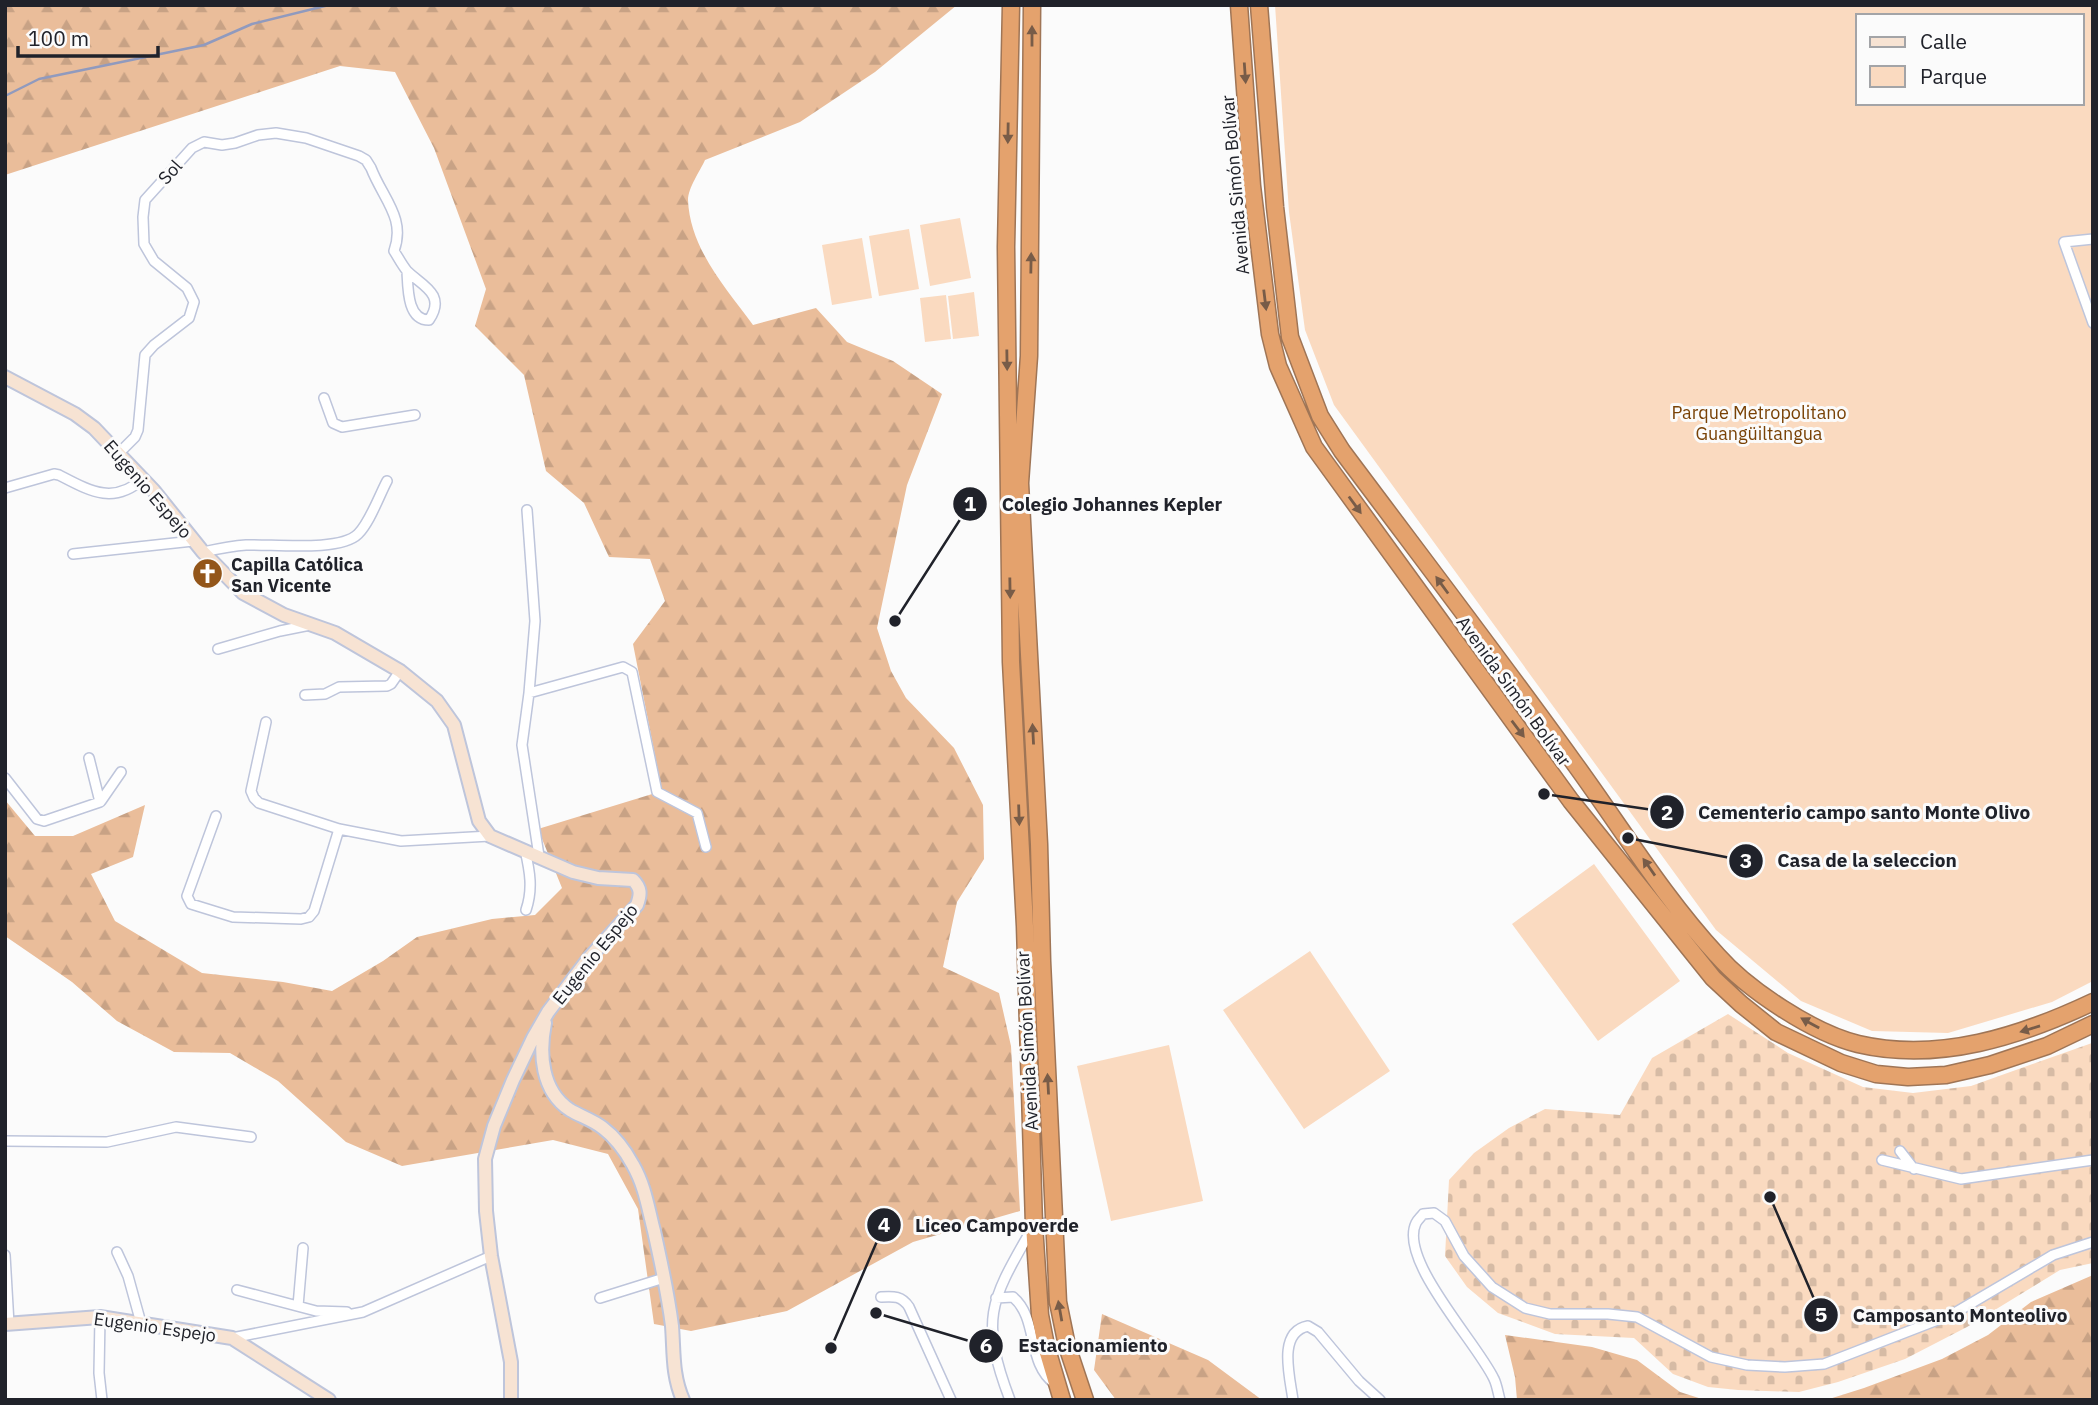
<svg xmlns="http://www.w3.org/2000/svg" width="2098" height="1405" font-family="'IBM Plex Sans',sans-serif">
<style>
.green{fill:#fadac0;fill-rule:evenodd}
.forest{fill:url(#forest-firs)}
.cemetery{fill:url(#cemetery-stones)}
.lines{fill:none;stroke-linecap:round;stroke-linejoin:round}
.stream{stroke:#909abe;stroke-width:2.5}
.street-casing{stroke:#bec5db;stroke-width:12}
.secondary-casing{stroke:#bec5db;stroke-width:16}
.highway-casing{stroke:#9f7556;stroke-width:19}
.street{stroke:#fff;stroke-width:9}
.secondary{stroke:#f7e3d3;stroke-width:12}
.highway{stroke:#e4a26d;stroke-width:16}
.oneway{fill:#785c48}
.labels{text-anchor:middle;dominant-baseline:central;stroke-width:6;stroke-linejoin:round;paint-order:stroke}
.street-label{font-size:18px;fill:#20222a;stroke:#fbfbfb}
.park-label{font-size:18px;fill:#794206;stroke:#fbfbfb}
.poi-label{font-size:18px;font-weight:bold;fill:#20222a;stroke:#fbfbfb;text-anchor:start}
.leader{fill:none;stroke:#20222a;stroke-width:2.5}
.callout-dot{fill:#20222a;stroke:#fbfbfb;stroke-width:2.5}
.mark-label{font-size:21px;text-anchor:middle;font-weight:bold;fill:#fff}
.callout-label{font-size:19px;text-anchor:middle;font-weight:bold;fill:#20222a;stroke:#fbfbfb;stroke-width:6;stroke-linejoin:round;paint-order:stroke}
</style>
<defs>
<pattern id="forest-firs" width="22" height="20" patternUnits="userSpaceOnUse" patternTransform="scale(1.75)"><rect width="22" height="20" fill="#eabd9a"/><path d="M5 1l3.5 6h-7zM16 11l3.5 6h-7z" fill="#c8a285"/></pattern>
<pattern id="cemetery-stones" width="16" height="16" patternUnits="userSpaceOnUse" patternTransform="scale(1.75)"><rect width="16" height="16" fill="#fadac0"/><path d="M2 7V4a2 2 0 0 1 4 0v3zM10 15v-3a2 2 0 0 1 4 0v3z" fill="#d6bba5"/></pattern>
</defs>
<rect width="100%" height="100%" fill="#fbfbfb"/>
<path class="green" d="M1275,5h818v976l-41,21 -104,31 -76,-2 -71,-30 -85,-71 -382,-525 -29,-75 -16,-118zM1858,16h224v87h-224z
M960,218l11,60 -41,8 -10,-61z
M909,229l10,60 -40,7 -10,-60z
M862,238l10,60 -40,7 -10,-60z
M974,292l5,44 -26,3 -5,-43z
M946,295l5,44 -26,3 -5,-44z
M1594,864l86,117 -82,60 -86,-117z
M1310,951l80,120 -86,58 -81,-119z
M1169,1045l34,156 -92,20 -34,-155z"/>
<path class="forest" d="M5,5h952l-82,67 -75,50 -95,38c-5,11 -17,28 -17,40 2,49 38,88 65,125l63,-17 31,34 46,19 49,33 -35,91 -30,143 14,43 15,27 48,50 29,57 1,54 -27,43 -14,65 56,26 12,53 9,165 -107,31 -126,69 -96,20 -37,-7 -16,-115 -30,-55 -55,-14 -151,26 -56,-24 -68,-61 -48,-28 -56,-1 -57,-31 -45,-39 -67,-46v-136l30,36h38l72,-31 -12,52 -42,17 24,47 87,52 81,9 49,9 51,-30 34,-24 75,-18 43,-4 27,-27 -24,-59 124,-38 -29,-147 32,-43 -15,-42 -41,-2 -25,-54 -38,-32 -22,-96 -49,-49 11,-37 -52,-141 -39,-76 -55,-6 -335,109z
M2093,1275v125h-267l38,-12 78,-29 46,-24 43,-33z
M1102,1314l106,46 54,40h-146l-22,-30z
M1505,1335l87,12 45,13 43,32 25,8h-188l-2,-23z"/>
<path class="cemetery" d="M1728,1014l60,39 75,34 50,6 58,-7 121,-43 1,220 -33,7 -93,57 -62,32 -67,23 -39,10 -61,-2 -30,-3 -35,-13 -39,-36 -79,-4 -57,-21 -31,-26 -22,-31 4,-76 25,-27 35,-25 36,-19 75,6 32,-57z"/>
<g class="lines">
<path class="stream" d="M5,96l34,-17 165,-34 48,-21 77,-19"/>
<defs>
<path id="street" d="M2093,239l-29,3 29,81
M324,398l9,25 9,4 73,-12
M119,453l16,-16 3,-7 7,-75 9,-10 35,-27 5,-16 -7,-14 -33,-27 -10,-17 -1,-27 2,-17 47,-52 12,-6 18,3 13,-2 23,-8 18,-2 30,5 53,18 7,4 5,8c12,31 35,50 23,83 4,6 8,14 13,20 14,14 40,23 22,49 -22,0 -21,-32 -22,-49
M5,488l49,-14 5,1c31,16 54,30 84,4
M527,510l8,111 -6,72 -7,52 17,111
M203,552c14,-3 28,-6 43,-7 27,-1 94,7 112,-11 12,-12 21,-38 29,-53
M73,554l120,-13
M218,649l62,-18 30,-6
M529,693l94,-26 9,5 25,120 40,21 9,34
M305,695l20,-1 14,-7 48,-1 4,-2 9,-13
M266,722l-15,69 3,7 5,5 80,26 62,12 89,-5
M5,778l32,41 7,2 56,-19 -11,-44
M101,801l20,-29
M216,816l-29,80 4,8 42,13 68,2 8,-2 5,-6 25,-82
M525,850c5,22 8,39 1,60
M5,1141l102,1 69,-15 75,10
M1900,1151l14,18
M1882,1160l79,19 132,-19
M117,1252l11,24 13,47
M5,1255l4,69
M237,1290l79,21 31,1
M881,1297c13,-1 21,-1 28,10l42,93
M600,1298l64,-20
M996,1298l17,-1c26,22 13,66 42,87
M298,1306l5,-58
M100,1317l-1,56 3,27
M232,1338l131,-26 128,-56
M1010,1400c-32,-84 -18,-101 24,-175l20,-3
M1293,1400c-3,-23 -16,-68 15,-74l10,6 41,49 21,19
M1500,1400c-2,-7 -3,-15 -6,-21 -16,-35 -96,-119 -78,-156 2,-4 5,-6 7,-9l11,-1 11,8 19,35 28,31 33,21 25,6h58l29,3 74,40 36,8 38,2 39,-3 129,-50 100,-59 40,-13"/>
<path id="secondary" d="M5,377l70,37 19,14 60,63 49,61 40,41 41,22 51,18 65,38 37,30 17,24 25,96 11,15 83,36 25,6 35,2c8,8 8,14 4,25l-48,53 -41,54 -15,26 -20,42 -19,46 -9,33 1,52 5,45 20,106v38
M545,1023c-6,30 -4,68 25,87 10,6 23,10 33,18 12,9 23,24 30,37 12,21 15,43 21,66 7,31 14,63 18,95 2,26 0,49 11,74
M5,1324l95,-7 132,21 97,62"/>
<path id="highway" d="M1011,5l-5,242 5,415 14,264 9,299 6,90 6,31 16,54
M1032,5l-3,351 -9,127 19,361 3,117 16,341 9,44 18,54
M1239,5l13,181 18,148 8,32 36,81 257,354 142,177 28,26 35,28 65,31 35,11 32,3 38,-2 44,-10 57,-19 46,-22
M1259,5l16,202 15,130 30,79 22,35c77,103 155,205 230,309 47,64 91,137 145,195 31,35 96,78 141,89 81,19 163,-8 235,-42"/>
</defs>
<use href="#street" class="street-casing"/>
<use href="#secondary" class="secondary-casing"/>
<use href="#highway" class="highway-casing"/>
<use href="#street" class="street"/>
<use href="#secondary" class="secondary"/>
<use href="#highway" class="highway"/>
</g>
<defs><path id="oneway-solid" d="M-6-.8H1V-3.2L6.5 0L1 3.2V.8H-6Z" transform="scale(1.75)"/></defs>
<g class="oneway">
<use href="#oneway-solid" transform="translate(1032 36) rotate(-90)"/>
<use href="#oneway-solid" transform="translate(1245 73) rotate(86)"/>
<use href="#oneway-solid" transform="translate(1008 133) rotate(91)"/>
<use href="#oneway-solid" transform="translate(1031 263) rotate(-89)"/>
<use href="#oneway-solid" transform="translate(1265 300) rotate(83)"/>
<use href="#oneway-solid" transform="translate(1007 360) rotate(89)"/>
<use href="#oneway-solid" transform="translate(1355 505) rotate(54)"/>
<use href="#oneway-solid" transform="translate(1442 585) rotate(-126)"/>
<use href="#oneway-solid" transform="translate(1010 588) rotate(89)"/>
<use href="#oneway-solid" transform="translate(1518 729) rotate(53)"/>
<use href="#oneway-solid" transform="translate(1033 734) rotate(-93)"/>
<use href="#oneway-solid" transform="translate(1019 815) rotate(88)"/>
<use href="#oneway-solid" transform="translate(1649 867) rotate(-125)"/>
<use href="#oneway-solid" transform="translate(1810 1023) rotate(-151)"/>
<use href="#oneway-solid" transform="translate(2030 1029) rotate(163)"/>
<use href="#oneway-solid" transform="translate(1048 1084) rotate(-93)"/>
<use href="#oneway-solid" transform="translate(1060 1311) rotate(-100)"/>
</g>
<defs>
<symbol id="church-disc" viewBox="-11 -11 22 22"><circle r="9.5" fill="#93561a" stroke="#fbfbfb"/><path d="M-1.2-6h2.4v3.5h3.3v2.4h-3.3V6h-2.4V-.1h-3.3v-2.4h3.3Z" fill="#fff"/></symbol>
</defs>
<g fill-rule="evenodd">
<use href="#church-disc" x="190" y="556" width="35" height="35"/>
</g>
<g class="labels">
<g class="street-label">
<text transform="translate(170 172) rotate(-48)">Sol</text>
<text transform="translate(1235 185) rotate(-95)">Avenida Simón Bolívar</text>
<text transform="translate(148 489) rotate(49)">Eugenio Espejo</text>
<text transform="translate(1514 691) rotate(54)">Avenida Simón Bolívar</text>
<text transform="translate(595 954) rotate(-51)">Eugenio Espejo</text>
<text transform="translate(1027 1041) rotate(-93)">Avenida Simón Bolívar</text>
<text transform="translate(155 1327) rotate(8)">Eugenio Espejo</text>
</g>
<g class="park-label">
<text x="1759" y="412">Parque Metropolitano<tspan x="1759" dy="21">Guangüiltangua</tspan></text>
</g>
<g class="poi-label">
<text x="231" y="564">Capilla Católica<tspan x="231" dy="21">San Vicente</tspan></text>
</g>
</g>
<path class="leader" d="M895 621L970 504M1544 794L1667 812M1628 838L1746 861M831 1348L884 1225M1770 1197L1821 1315M876 1313L986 1346"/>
<g class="callout-dot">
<circle cx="895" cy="621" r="7"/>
<circle cx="1544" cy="794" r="7"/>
<circle cx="1628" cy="838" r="7"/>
<circle cx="831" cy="1348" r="7"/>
<circle cx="1770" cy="1197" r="7"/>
<circle cx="876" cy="1313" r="7"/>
<circle cx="970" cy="504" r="18"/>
<circle cx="1667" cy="812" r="18"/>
<circle cx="1746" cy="861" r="18"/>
<circle cx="884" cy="1225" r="18"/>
<circle cx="1821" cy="1315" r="18"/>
<circle cx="986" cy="1346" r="18"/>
</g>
<g class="mark-label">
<text x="970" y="511">1</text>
<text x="1667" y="820">2</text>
<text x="1746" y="868">3</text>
<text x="884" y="1232">4</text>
<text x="1821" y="1322">5</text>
<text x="986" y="1353">6</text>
</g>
<g class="callout-label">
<text x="1112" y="511">Colegio Johannes Kepler</text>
<text x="1864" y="819">Cementerio campo santo Monte Olivo</text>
<text x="1867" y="867">Casa de la seleccion</text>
<text x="997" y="1232">Liceo Campoverde</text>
<text x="1960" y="1322">Camposanto Monteolivo</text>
<text x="1093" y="1352">Estacionamiento</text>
</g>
<rect width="2098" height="1405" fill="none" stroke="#20222a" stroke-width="14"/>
<rect x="1856" y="14" width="228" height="91" fill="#fbfbfb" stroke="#a3a4a7" stroke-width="2"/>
<rect x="1870" y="37" width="35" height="10" fill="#f7e3d3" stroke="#a3a4a7" stroke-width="2"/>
<text x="1920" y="49" font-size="21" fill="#20222a">Calle</text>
<rect x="1870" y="66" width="35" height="21" fill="#fadac0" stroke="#a3a4a7" stroke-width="2"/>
<text x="1920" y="84" font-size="21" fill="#20222a">Parque</text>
<path d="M18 46v10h140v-10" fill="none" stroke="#20222a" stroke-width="3.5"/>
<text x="28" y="46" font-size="21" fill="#20222a" stroke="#fbfbfb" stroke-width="5" paint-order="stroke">100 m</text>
</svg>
